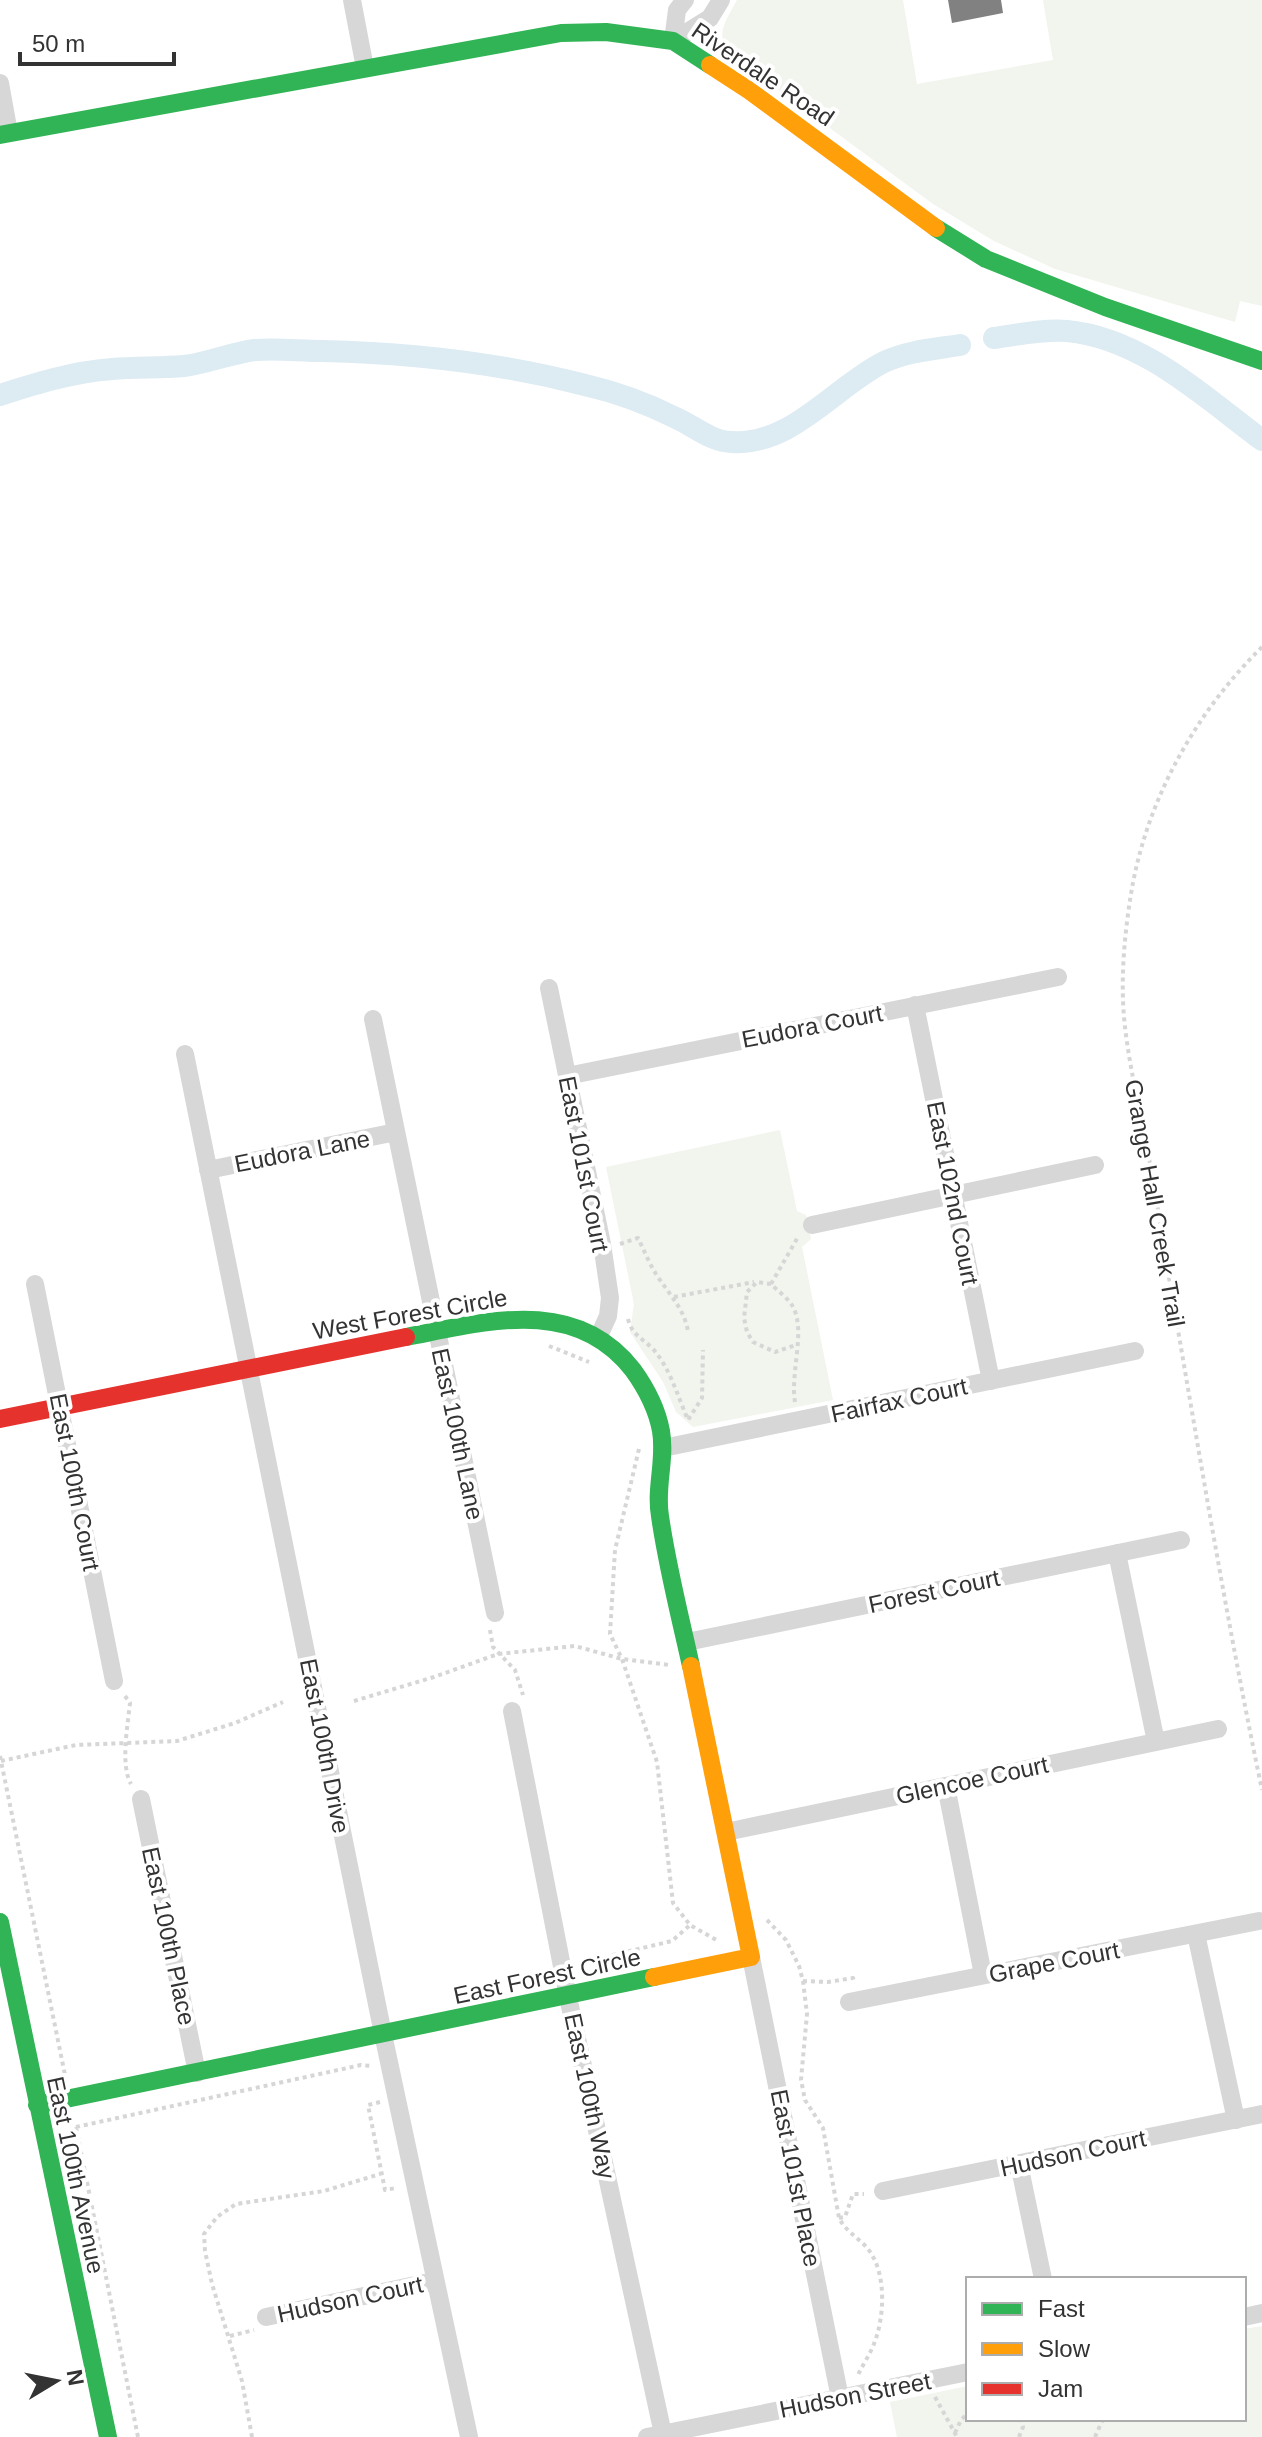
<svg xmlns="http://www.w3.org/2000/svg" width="1262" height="2437" font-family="Arial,sans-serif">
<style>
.green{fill:#f1f5ed}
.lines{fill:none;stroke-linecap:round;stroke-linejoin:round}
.canal{stroke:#ddebf3;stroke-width:22}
.building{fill:#818181}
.path{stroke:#d6d6d6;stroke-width:4;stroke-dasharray:4 4;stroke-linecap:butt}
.street{stroke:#d7d7d7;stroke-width:18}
.fast{stroke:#30b455;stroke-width:18}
.slow{stroke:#ff9f0a;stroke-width:18}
.jam{stroke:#e5322d;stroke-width:18}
.labels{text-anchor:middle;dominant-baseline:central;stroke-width:8;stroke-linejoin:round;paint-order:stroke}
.street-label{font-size:24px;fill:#333;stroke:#fff}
</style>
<rect width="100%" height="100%" fill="#fff"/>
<path class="green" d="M737,0h166l14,84 136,-24 -10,-60h219v306l-22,-5 -5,21 -180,-53 -61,-28 -61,-37 -205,-151c-13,-20 -1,-34 9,-53z
M780,1130l17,81 9,4 5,24 -9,8 31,153 -140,27 -17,-15 -13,-30 -33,-50 4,-28 -28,-137z
M1262,2326v111h-365l-7,-35 78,-16v33h276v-90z"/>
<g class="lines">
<path class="canal" d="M994,338c23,-3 49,-9 73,-7 75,7 137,66 195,109
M0,395c37,-12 73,-23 112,-26 24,-2 48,-1 72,-3 24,-3 47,-13 71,-16 22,-2 45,1 67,1 88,2 178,12 263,34 31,7 63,19 91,33 18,8 34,23 55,24 61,4 103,-55 153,-80 23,-11 51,-13 76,-17"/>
</g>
<path class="building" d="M948,0h53l2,13 -51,10z"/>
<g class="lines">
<path class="path" d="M1262,647c-67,66 -116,154 -131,247 -7,43 -11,90 -6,133 5,44 16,87 24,131 7,38 13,76 19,114 30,173 58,346 94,518
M620,1244l18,-6c6,12 11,25 18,36 12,19 28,34 32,57
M771,1284l-14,-2 -10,10 -3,26 3,14 6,10 22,10 21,-7
M674,1297l80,-15
M628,1319c4,16 14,19 25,30 17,19 25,48 35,71l14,-22 1,-48
M549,1346l40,16
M795,1402c-5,-29 11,-71 -2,-95 -4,-8 -15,-16 -22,-23l27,-47
M639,1449l-24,101 -5,84 12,25 35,103 16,141 17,22 28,16
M490,1630l3,17 22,23 8,25
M125,1696l5,7c-2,21 -10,62 1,81
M354,1701l80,-24 64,-23 77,-8 47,13 47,6
M0,1756l65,319
M1,1761l75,-16 101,-4 58,-18 48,-21
M767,1920l19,20 13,26 4,15 4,33 -6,66 4,20 18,28 16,90c8,16 25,22 33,37 14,23 12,62 3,86 -4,12 -12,23 -17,34
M590,1964l23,-9 59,-14 18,-16
M803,1981l25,1 25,-4 1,3
M380,2102l-12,3 17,85 11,-2
M76,2127l285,-62 10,1
M76,2127l62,310
M839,2218l6,-1 8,-23h11
M230,2336l24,-6
M935,2397l22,40
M955,2433l6,-13 7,-7
M252,2437l-10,-56 -30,-97 -7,-33 -1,-17 13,-17 19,-13 88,-13 56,-17
M1019,2437l4,-10 -2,-8
M1095,2437l8,-18"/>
<path class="street" d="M352,0l13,68
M673,41l37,-23 11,-18
M673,41l4,-31 8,-10
M0,83l9,50
M549,988l53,256 8,54 -2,18 -10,22
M915,1005l76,376
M373,1019l122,594
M185,1054l198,980 86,403
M567,1076l491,-99
M208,1170l188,-38
M812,1225l283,-60
M35,1284l79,397
M663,1448l472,-97
M1117,1553l39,189
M687,1642l494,-102
M512,1711l56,286 95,437
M946,1786l37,189
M141,1799l56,274
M726,1832l492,-103
M1196,1934l40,186
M751,1957l89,441
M849,2002l410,-81
M1019,2164l24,115
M883,2191l379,-77
M266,2317l168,-36
M1244,2317l18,-4
M647,2437l321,-65"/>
<path class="fast" d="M0,135l561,-102 45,-1 67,9 37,24
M936,228l50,31 119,48 157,54
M406,1337c79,-15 169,-42 227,33 13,18 24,39 28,61 5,29 -6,57 -1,85 7,50 20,100 31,150
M0,1922l108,515
M37,2105l617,-128"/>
<path class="slow" d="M710,65l40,26 186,137
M654,1977l97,-20 -60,-291"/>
<path class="jam" d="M0,1419l406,-82"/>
</g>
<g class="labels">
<g class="street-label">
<text transform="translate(763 74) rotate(34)">Riverdale Road</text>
<text transform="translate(812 1026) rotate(-11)">Eudora Court</text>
<text transform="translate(302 1151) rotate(-11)">Eudora Lane</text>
<text transform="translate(584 1164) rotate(79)">East 101st Court</text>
<text transform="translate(953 1193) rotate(79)">East 102nd Court</text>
<text transform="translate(1155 1203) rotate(80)">Grange Hall Creek Trail</text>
<text transform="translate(410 1314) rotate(-10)">West Forest Circle</text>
<text transform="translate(899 1400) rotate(-12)">Fairfax Court</text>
<text transform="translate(458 1434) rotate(78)">East 100th Lane</text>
<text transform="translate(75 1482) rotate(79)">East 100th Court</text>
<text transform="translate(934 1591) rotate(-12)">Forest Court</text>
<text transform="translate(325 1746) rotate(79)">East 100th Drive</text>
<text transform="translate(972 1780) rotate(-12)">Glencoe Court</text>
<text transform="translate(169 1936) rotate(78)">East 100th Place</text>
<text transform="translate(1054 1962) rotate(-11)">Grape Court</text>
<text transform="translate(547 1976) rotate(-12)">East Forest Circle</text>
<text transform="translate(590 2096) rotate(78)">East 100th Way</text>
<text transform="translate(1073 2153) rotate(-12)">Hudson Court</text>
<text transform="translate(76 2175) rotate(78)">East 100th Avenue</text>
<text transform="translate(796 2178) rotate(79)">East 101st Place</text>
<text transform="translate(350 2299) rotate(-12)">Hudson Court</text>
<text transform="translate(855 2395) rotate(-11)">Hudson Street</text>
</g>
</g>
<rect x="966" y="2277" width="280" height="144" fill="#ffffff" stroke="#adadad" stroke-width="2"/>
<rect x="982" y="2303" width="40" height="12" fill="#30b455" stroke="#adadad" stroke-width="2"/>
<text x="1038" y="2317" font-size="24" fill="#333333">Fast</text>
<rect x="982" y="2343" width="40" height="12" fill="#ff9f0a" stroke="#adadad" stroke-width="2"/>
<text x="1038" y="2357" font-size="24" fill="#333333">Slow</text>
<rect x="982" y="2383" width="40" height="12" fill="#e5322d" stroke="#adadad" stroke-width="2"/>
<text x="1038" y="2397" font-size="24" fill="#333333">Jam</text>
<g transform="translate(56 2381) rotate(80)" stroke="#ffffff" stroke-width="6" paint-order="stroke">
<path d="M0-6L14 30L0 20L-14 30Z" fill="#333333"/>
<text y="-12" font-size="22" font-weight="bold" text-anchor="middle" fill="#333333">N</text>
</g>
<path d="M20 52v12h154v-12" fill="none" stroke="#333333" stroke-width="4"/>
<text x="32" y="52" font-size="24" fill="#333333" stroke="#ffffff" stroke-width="6" paint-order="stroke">50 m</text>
</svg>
